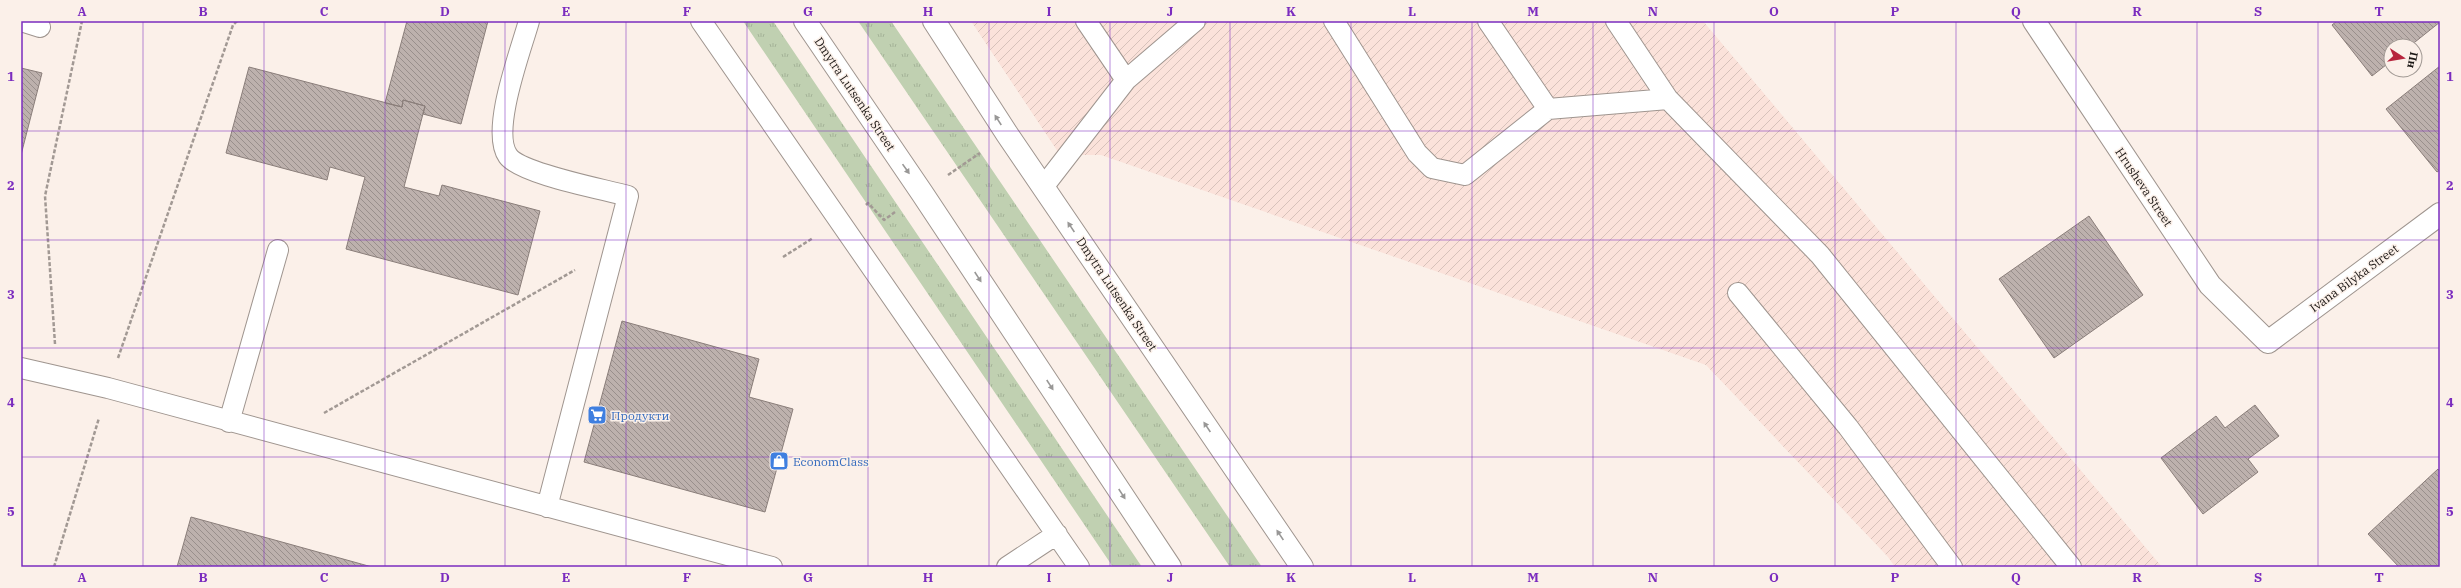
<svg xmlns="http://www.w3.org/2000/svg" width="2461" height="588" font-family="'IBM Plex Serif',serif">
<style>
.industrial{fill:url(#industrial-furrows)}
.grass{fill:url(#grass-tufts)}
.building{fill:url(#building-back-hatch);stroke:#8a7e7a}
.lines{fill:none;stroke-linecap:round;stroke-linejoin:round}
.lane-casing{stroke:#9f958f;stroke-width:22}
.street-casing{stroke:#9f958f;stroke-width:24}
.secondary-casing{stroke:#9f958f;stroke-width:24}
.path{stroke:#a29994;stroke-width:2.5;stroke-dasharray:4 2;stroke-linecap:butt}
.lane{stroke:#fff;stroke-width:20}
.street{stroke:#fff;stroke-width:22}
.secondary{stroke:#fff;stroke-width:22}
.oneway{fill:#989796}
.grid{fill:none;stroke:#7b2cbf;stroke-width:1;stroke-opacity:0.55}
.labels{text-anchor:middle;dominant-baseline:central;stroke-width:3;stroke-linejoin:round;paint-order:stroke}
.street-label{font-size:12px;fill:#1b1715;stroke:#fbf0e9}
.shop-label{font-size:12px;fill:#366cbe;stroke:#fbf0e9;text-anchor:start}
.neatline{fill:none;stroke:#7b2cbf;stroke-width:1.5}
.grid-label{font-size:13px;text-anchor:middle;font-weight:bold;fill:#7b2cbf}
</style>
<defs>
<pattern id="industrial-furrows" width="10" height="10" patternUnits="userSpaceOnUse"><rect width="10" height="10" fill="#fbe2da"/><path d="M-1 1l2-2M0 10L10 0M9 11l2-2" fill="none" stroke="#d7c1ba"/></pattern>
<pattern id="grass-tufts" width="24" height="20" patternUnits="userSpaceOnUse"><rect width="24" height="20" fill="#c0d0b1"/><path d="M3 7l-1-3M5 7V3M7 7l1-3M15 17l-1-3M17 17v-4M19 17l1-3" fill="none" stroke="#a4b297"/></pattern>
<pattern id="building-back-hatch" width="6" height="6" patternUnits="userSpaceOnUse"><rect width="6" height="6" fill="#bdb1ad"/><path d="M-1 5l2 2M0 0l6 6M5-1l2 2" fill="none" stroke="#998f8c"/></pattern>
</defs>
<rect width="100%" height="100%" fill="#fbf0e9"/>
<path class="industrial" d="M971,21h732l459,546h-267l-7,-10 -182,-192 -605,-210h-41z"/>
<path class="grass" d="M743,21h30l369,546h-29z
M858,21h33l371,546h-32z"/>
<path class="building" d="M407,21h81l-27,103 -38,-10 2,-8 -22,-6 -1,7 -17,-4z
M2337,21h102l1,1 -30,24h-19v15l-19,15 -40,-51z
M2440,66v104l-3,2 -51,-63z
M249,67l153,40 1,-7 22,6 -21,81 35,9 3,-11 98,26 -22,84 -172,-46 19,-72 -35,-10 -3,13 -101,-27z
M21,68l21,5 -21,82z
M2089,216l54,79 -89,63 -55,-79z
M622,321l137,38 -10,38 44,12 -28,103 -181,-50z
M2255,405l24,31 -31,23 10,13 -55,42 -42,-56 55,-42 9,12z
M2438,469l2,3v94l-41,1 -31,-33z
M191,517l80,22 101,28h-195z"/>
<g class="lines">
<defs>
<path id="lane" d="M21,21l19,6
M529,21c-8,29 -39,110 -21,135 13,18 95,33 120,40l-81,311
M701,21l378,546
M1086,21l40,59
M1334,21l83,132 15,15 33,7 83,-66 120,-10
M1488,21l60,88
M1616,21l52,78 152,156 251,312
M1044,186l82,-106 69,-59
M1738,293l110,134 104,140
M21,368l87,20 664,179
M229,422l49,-172
M1007,567l50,-33"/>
<path id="street" d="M2034,21l176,264 58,57 172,-128"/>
<path id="secondary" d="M805,21l117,172 248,374
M934,21l73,113 295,433"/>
</defs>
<use href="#lane" class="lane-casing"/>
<use href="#street" class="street-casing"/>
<use href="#secondary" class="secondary-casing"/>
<path class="path" d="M948,175l32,-22
M866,205l2,-2 16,17 11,-8
M783,257l30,-19
M55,344l-10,-148 37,-175
M118,358l115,-333 4,-4
M324,413l251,-143
M54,567l45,-149"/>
<use href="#lane" class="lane"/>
<use href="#street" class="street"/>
<use href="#secondary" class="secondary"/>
</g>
<defs><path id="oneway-solid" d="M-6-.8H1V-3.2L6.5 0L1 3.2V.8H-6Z"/></defs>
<g class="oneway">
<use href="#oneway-solid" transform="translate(998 120) rotate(-123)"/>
<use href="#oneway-solid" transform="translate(906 169) rotate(55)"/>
<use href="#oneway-solid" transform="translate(1071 227) rotate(-124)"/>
<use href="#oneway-solid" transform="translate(978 277) rotate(57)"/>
<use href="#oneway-solid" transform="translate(1050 385) rotate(57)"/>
<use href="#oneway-solid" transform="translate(1207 427) rotate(-124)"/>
<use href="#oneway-solid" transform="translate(1122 494) rotate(57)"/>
<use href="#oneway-solid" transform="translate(1280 535) rotate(-124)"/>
</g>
<path class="grid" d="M143,21v546M264,21v546M385,21v546M505,21v546M626,21v546M747,21v546M868,21v546M989,21v546M1110,21v546M1230,21v546M1351,21v546M1472,21v546M1593,21v546M1714,21v546M1835,21v546M1956,21v546M2076,21v546M2197,21v546M2318,21v546M21,131h2419M21,240h2419M21,348h2419M21,457h2419"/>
<defs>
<symbol id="supermarket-square" viewBox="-11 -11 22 22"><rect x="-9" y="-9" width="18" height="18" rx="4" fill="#3f7fe0" stroke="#fbf0e9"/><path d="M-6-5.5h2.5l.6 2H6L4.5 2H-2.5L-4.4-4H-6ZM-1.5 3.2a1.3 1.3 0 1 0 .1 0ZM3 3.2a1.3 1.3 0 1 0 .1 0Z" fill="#fff"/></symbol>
<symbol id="shop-square" viewBox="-11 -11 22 22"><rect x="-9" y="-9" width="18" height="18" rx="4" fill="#3f7fe0" stroke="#fbf0e9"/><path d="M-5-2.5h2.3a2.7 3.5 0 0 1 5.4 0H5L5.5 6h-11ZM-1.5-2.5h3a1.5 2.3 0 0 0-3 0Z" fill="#fff"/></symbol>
</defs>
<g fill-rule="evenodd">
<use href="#supermarket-square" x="586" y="404" width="22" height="22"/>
<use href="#shop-square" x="768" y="450" width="22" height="22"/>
</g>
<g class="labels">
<g class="street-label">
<text transform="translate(855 94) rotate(56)">Dmytra Lutsenka Street</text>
<text transform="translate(2144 187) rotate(56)">Hrusheva Street</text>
<text transform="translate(2354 278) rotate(-36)">Ivana Bilyka Street</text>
<text transform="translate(1117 294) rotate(56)">Dmytra Lutsenka Street</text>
</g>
<g class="shop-label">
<text x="611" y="415">Продукти</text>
<text x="793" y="461">EconomClass</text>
</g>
</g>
<rect width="2461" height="588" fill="none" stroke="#fbf0e9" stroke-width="44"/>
<g transform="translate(2403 58) rotate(102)"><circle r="19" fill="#fbf0e9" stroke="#a19994"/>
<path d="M0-3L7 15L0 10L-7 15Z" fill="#b7253d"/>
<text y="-6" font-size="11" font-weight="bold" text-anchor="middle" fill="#1b1715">Пн</text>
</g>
<rect x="22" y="22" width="2417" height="544" class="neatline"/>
<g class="grid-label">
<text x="82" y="16">A</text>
<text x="203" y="16">B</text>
<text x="324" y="16">C</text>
<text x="445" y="16">D</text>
<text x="566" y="16">E</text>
<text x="687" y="16">F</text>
<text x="808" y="16">G</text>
<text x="928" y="16">H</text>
<text x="1049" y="16">I</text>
<text x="1170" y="16">J</text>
<text x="1291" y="16">K</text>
<text x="1412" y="16">L</text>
<text x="1533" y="16">M</text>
<text x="1653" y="16">N</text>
<text x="1774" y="16">O</text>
<text x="1895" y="16">P</text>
<text x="2016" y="16">Q</text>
<text x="2137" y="16">R</text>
<text x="2258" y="16">S</text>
<text x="2379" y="16">T</text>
<text x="11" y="81">1</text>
<text x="2450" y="81">1</text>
<text x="11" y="190">2</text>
<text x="2450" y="190">2</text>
<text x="11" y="299">3</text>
<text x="2450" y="299">3</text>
<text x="11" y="407">4</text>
<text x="2450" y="407">4</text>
<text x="11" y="516">5</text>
<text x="2450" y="516">5</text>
<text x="82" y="582">A</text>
<text x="203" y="582">B</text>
<text x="324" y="582">C</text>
<text x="445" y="582">D</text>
<text x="566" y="582">E</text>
<text x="687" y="582">F</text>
<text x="808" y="582">G</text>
<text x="928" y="582">H</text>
<text x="1049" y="582">I</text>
<text x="1170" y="582">J</text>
<text x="1291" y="582">K</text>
<text x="1412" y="582">L</text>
<text x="1533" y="582">M</text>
<text x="1653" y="582">N</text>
<text x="1774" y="582">O</text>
<text x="1895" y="582">P</text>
<text x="2016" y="582">Q</text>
<text x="2137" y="582">R</text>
<text x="2258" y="582">S</text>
<text x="2379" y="582">T</text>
</g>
</svg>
